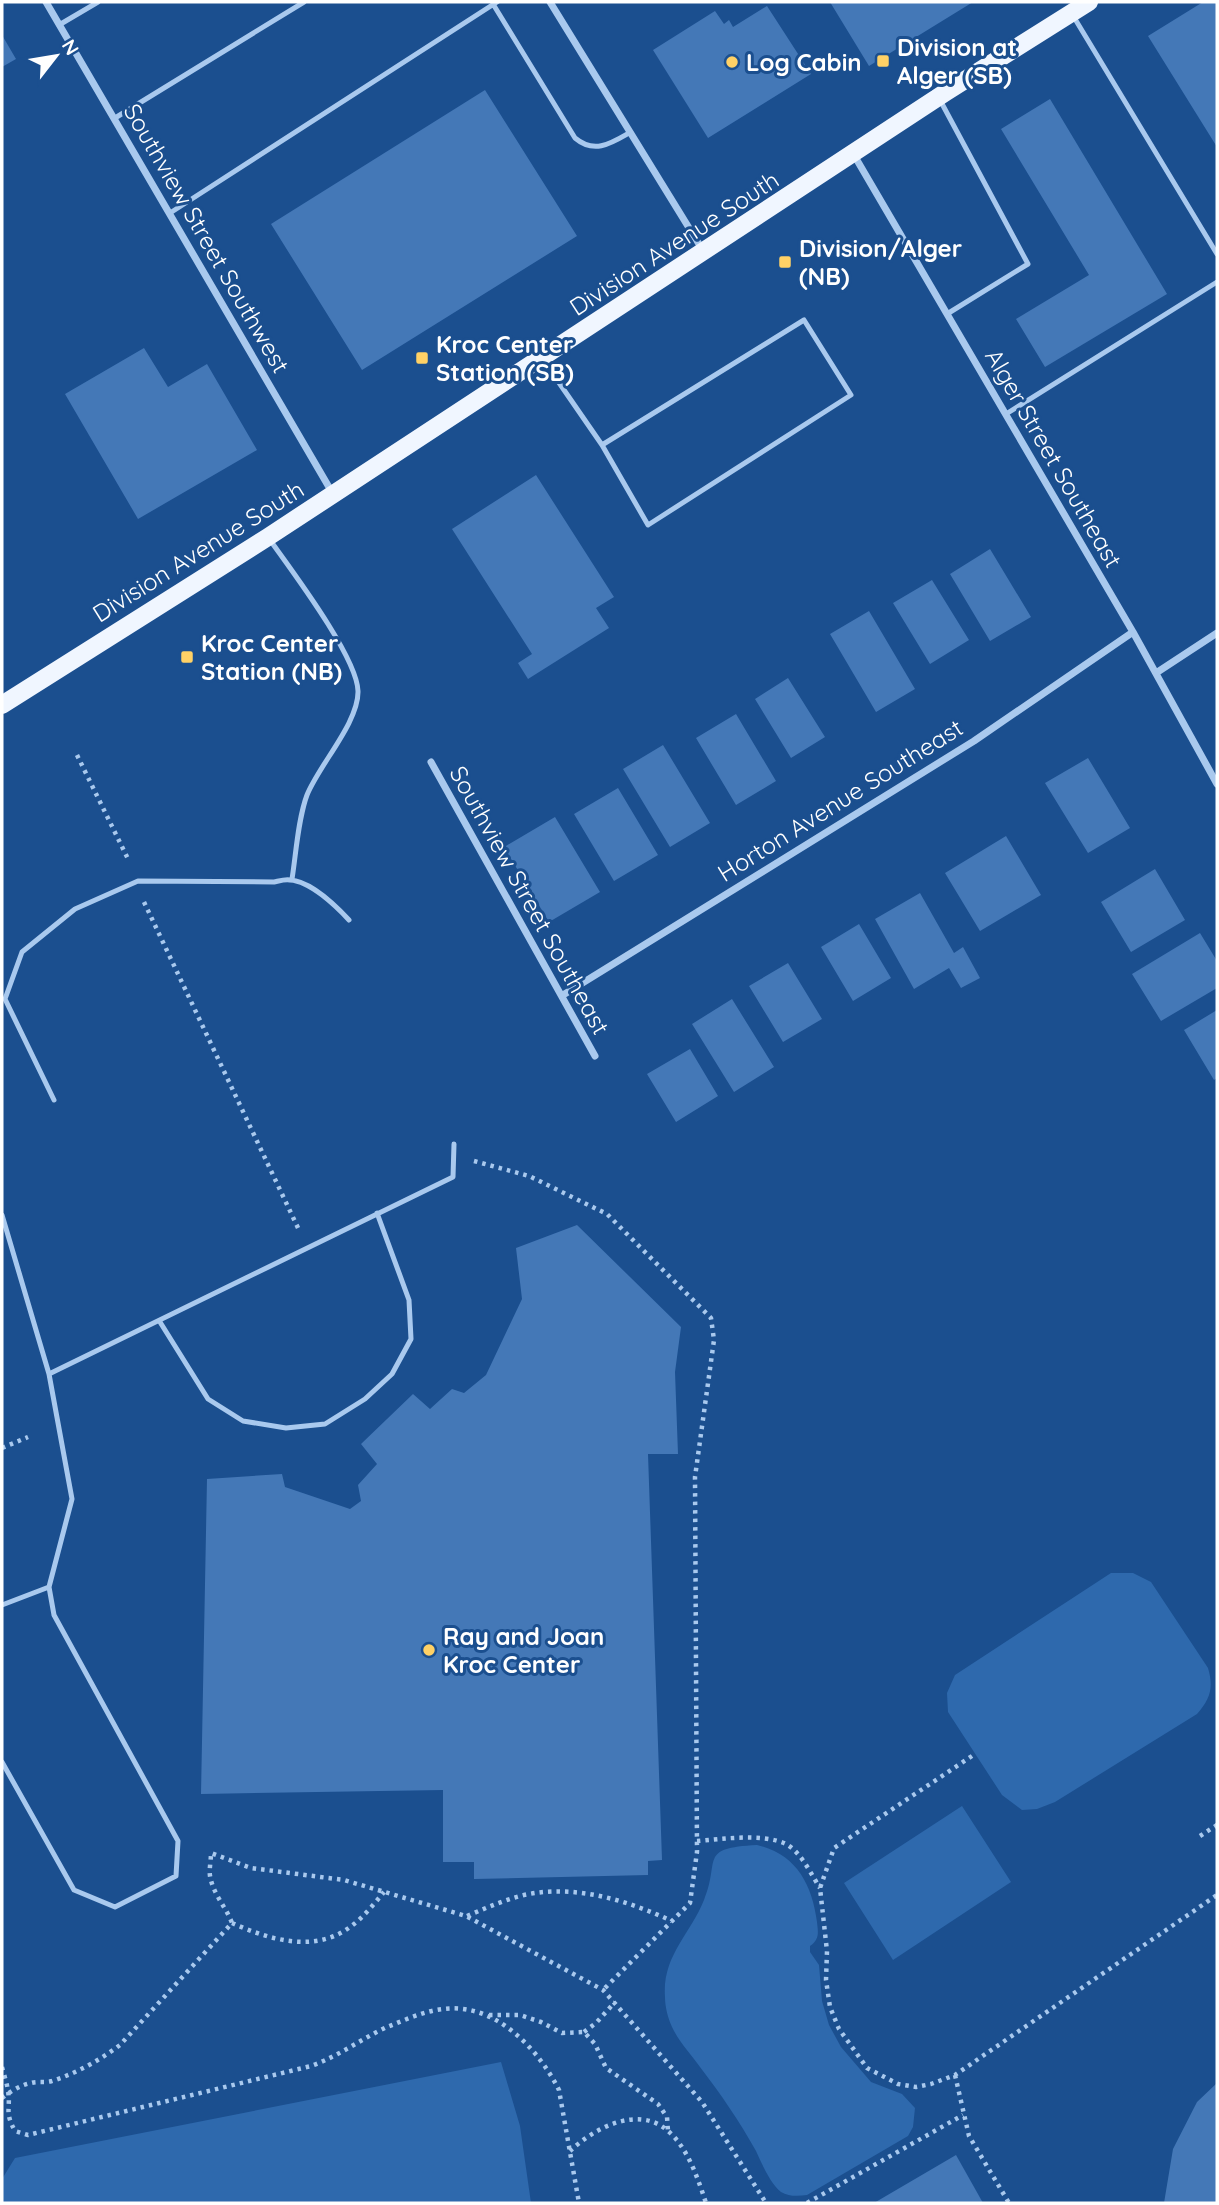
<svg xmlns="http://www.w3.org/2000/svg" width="1219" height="2205" font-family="Quicksand,sans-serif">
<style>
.green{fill:#2e69ad}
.building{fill:#4478b7}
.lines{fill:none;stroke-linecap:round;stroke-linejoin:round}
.path{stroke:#a9c9ee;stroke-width:4.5;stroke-dasharray:3.5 5;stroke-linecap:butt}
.lane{stroke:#a9c9ee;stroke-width:5}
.street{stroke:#a9c9ee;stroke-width:7}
.primary{stroke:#f0f6ff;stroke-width:18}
.poi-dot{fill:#ffd166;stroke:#1b4f8f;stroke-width:2.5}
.labels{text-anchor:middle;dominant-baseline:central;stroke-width:6;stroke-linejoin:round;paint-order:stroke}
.poi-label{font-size:24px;font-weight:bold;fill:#fff;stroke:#1b4f8f;text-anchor:start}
.street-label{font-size:24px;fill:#fff;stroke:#1b4f8f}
</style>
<rect width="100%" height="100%" fill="#1b4f8f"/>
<path class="green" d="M1111,1573h22l18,9 57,86c6,20 2,31 -11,46l-142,88 -18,7 -15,1 -20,-15 -54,-83 -1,-19 8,-18z
M962,1806l49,76 -118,78 -49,-77z
M757,1845c39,9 55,39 60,77 1,10 3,17 -7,24v6l9,13 3,36 7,24 12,22 30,35 31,12 13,14 -2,19 -5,9 -101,59c-8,1 -18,2 -26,-3 -11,-9 -19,-28 -25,-41 -16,-29 -36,-58 -56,-84 -9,-13 -21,-25 -28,-40 -4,-9 -7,-20 -7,-30 -3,-41 25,-62 39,-97 17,-40 -7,-52 53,-55z
M501,2062l19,64 11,77h-529v-24l13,-21z"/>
<path class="building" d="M830,2h143l-104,64z
M1203,2h14v145l-69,-111z
M767,6l44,68 -103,64 -55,-88 62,-39 9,13 5,-4 4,7z
M2,35l14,24 -14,8z
M485,90l92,146 -215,134 -91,-146z
M1050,99l117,195 -122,73 -29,-48 73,-44 -88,-146z
M144,348l24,39 39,-23 50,86 -119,69 -73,-125z
M536,475l78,122 -18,11 13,20 -81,51 -10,-16 14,-9 -80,-125z
M990,549l41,68 -41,24 -40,-67z
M932,580l37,60 -39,24 -37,-61z
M869,611l46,78 -39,23 -46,-78z
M788,678l37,59 -34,21 -36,-59z
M736,714l40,67 -40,24 -40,-67z
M663,745l47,78 -40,24 -47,-78z
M1088,758l42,70 -42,25 -43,-70z
M618,788l40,67 -44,26 -40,-67z
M555,817l45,75 -51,30 -45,-75z
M1006,836l35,59 -61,36 -35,-58z
M1155,869l30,51 -54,32 -30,-50z
M920,893l34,60 9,-6 17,31 -19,10 -12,-20 -35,21 -39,-70z
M859,924l32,54 -38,23 -32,-54z
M1200,933l17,28v27l-56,33 -29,-47z
M788,963l34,56 -39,23 -34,-56z
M732,999l42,68 -40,25 -42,-68z
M1217,1010v68l-3,2 -30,-50z
M690,1049l28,47 -42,26 -29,-48z
M577,1225l104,102 -6,45 3,82h-30l14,406 -14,1v14l-174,4v-17h-31v-72l-242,4 6,-315 75,-5 3,13 65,22 11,-8 -3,-16 19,-21 -16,-20 52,-50 17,15 22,-20 12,4 22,-18 36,-76 -6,-51z
M1217,2083v120h-53l9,-54 24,-47z
M956,2155l27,48h-109z"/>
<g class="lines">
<path class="path" d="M77,755l52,106
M144,902l155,328
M474,1161l55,15 78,38 104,104 3,22 -19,137 2,375 -7,51 -87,87
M2,1448l26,-11
M972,1756l-138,92 -14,40 7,63 -1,29 4,27 9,22 13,18 15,21 31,16 18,3 15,-3 24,-9 262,-180
M1200,1836l17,-11
M697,1841c25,-2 66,-8 89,3 15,8 25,30 34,44
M467,1916c19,-8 37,-16 57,-21 51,-11 102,5 148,26
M232,1923c36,16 82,31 118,4 13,-9 24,-23 34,-35
M489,2015h31l21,7 21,11 22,-1 11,12 11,24 52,36 9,13 1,14
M584,2032l12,-9 19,-21
M2,2067c2,8 5,16 6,24 3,19 -4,20 7,40l13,4 283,-69c28,-10 50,-27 76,-39 18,-7 37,-16 56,-18 51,-7 95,39 116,81l20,113
M955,2075l14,61 40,67
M2,2098c8,-6 18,-13 29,-15 7,-2 14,0 21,-2 25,-8 48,-21 68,-36l112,-122c-6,-16 -19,-29 -22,-47 -1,-7 1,-15 1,-23l40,15 93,12 122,36 137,74 99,112 64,101
M570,2151c23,-22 68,-47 98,-20 20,17 30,48 38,72
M807,2203l156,-88"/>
<path class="lane" d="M493,4l82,134c19,16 35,6 54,-5
M1072,14l145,240
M59,25l39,-23
M940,100l88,164 -81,50
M115,118l189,-116
M170,213l327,-211
M544,361l58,84 46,80 203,-130 -47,-75 -202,125
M1006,414l211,-132
M270,540c22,31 87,117 88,151 1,31 -39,74 -51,104 -9,24 -11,59 -15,84
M54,1100l-49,-101 17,-47 53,-43 63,-28 136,1c5,-1 11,-3 16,-2 20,1 46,26 59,40
M2,1215l47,159 23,125 -23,88 5,28 124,226 -2,35 -61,31 -41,-17 -72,-128
M160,1322l48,77 35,22 43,7 39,-4 40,-25 27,-25 19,-35 -2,-39 -32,-87
M49,1374l404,-197 1,-33
M2,1605l47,-18"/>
<path class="street" d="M46,2l287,492
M550,2l152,247
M854,155l279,477 84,152
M1156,673l61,-40
M431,762l164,294
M563,995l411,-254 159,-109"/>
<path class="primary" d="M2,705l266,-168 678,-445 143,-90"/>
</g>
<g class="poi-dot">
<rect x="876" y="54" width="14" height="14" rx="3.5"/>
<circle cx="732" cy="62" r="7"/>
<rect x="778" y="255" width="14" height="14" rx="3.5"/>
<rect x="415" y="351" width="14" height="14" rx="3.5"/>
<rect x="180" y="650" width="14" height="14" rx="3.5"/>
<circle cx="429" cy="1650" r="7"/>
</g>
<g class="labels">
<g class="poi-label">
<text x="897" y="47">Division at<tspan x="897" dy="28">Alger (SB)</tspan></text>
<text x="746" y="62">Log Cabin</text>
<text x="799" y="248">Division/Alger<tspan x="799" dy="28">(NB)</tspan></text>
<text x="436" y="344">Kroc Center<tspan x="436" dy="28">Station (SB)</tspan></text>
<text x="201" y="643">Kroc Center<tspan x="201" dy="28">Station (NB)</tspan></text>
<text x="443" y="1636">Ray and Joan<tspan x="443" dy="28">Kroc Center</tspan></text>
</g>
<g class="street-label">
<text transform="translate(207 238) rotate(60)">Southview Street Southwest</text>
<text transform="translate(674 243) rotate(-33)">Division Avenue South</text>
<text transform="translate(1054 458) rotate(60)">Alger Street Southeast</text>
<text transform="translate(198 551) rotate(-32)">Division Avenue South</text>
<text transform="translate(840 800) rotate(-32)">Horton Avenue Southeast</text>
<text transform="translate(530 900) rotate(61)">Southview Street Southeast</text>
</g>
</g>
<rect width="1219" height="2205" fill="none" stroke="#ffffff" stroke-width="7"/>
<g transform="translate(56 56) rotate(59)" stroke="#1b4f8f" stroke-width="5" paint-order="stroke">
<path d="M0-5L12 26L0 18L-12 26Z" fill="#ffffff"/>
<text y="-10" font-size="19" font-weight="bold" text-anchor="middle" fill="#ffffff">N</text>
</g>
</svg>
